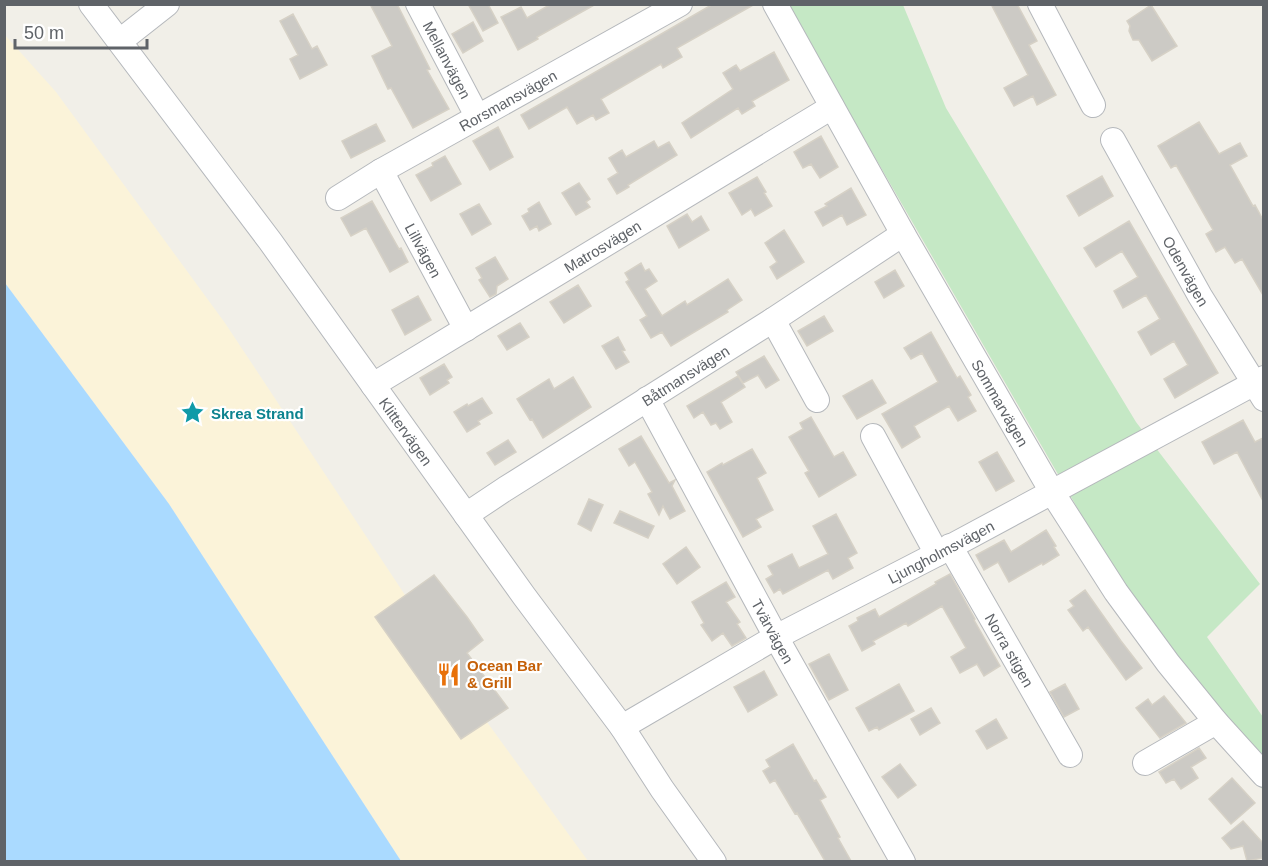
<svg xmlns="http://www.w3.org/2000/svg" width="1268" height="866" font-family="Helvetica,sans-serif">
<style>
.green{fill:#c5e8c5}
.sand{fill:#fbf3d9}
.water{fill:#aadaff}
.building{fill:#cccac5;stroke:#d6d1c6;stroke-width:1.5}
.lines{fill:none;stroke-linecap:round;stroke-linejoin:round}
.minor-casing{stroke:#b5b8bc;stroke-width:26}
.minor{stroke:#fff;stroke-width:24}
.labels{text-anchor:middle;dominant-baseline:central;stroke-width:4.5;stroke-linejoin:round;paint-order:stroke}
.street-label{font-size:15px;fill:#5f6368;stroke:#fff}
.culture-label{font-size:15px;font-weight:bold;fill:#0d838f;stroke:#fff;text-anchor:start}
.food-label{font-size:15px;font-weight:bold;fill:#c56008;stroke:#fff;text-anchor:start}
</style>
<rect width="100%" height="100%" fill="#f1efe8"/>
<path class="green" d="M787,5h116l43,103 190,314 124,162 -53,53 56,80v73l-101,-121 -84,-160z"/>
<path class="sand" d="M4,34l52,58 169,231 180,272 -30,22 86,122 26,-17 101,139h-187l-232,-357 -164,-221z"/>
<path class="water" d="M5,283l164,221 232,357h-396z"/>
<path class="building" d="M370,4h27l33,65 -3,1 22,39 -36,19 -22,-40 -3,1 -16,-33 20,-10z
M468,4h20l10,19 -15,8z
M551,4h45l-59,33 1,2 -20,11 -17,-33 20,-10 6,11z
M713,4h42l-78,44 5,9 -19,11 -2,-4 -60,35 8,14 -13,7 -3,-5 -16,9 -10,-17 -38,22 -8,-14z
M991,4h26l20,37 -8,4 27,50 -19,10 -4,-9 -19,10 -10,-18 24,-13z
M1151,5l26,41 -25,15 -13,-21h-6l-4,-9 1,-5 -3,-5z
M293,14l19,35 5,-3 10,19 -27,14 -10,-20 8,-4 -18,-34z
M473,22l10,19 -20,12 -11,-19z
M774,52l15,28 -37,21 3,5 -13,8 -4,-6 -47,30 -9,-15 51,-34 -10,-16 13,-8 4,6z
M1199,122l20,32 21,-11 7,13 -17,9 23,41 2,-1 8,15v75l-21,-36 -7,4 -10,-16 -9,5 -10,-18 7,-4 -37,-65 -5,3 -13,-22z
M376,124l9,17 -34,17 -9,-17z
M498,127l15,30 -23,13 -17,-29z
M821,136l17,31 -18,11 -9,-14 -8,4 -9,-16z
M654,141l4,7 11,-6 8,13 -49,30 1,2 -12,7 -9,-15 10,-6 -9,-15 13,-8 4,7z
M445,156l16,28 -30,17 -15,-26 17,-9 -1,-3z
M1102,176l11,20 -34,20 -12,-20z
M757,177l9,15 -2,1 8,13 -17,10 -4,-7 -9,6 -13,-22z
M579,183l11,16 -4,3 4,5 -14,8 -14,-22z
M851,188l15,27 -19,10 -5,-10 -19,11 -8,-14 12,-6 -2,-2z
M372,201l27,48 2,-1 7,14 -18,10 -24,-44 -15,8 -10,-18z
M539,202l12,22 -12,7 -2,-5 -7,4 -8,-14 7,-4 -1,-3z
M479,204l12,20 -19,11 -12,-21z
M687,214l5,8 9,-6 8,14 -30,18 -12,-22z
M1129,221l89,152 -43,25 -11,-19 24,-14 -14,-24 -23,14 -13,-23 22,-13 -14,-24 -23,13 -9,-17 24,-14 -16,-26 -26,16 -12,-19z
M784,230l20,32 -27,17 -7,-12 7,-5 -12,-19z
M495,257l13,22 -11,7 -1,8 -6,3 -11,-17 3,-2 -6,-10z
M641,263l4,8 4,-2 8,12 -12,8 17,27 23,-15 2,4 41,-26 14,21 -15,10 1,2 -57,34 -9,-14 -11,6 -11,-18 7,-4 -21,-34 3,-2 -4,-7z
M895,270l9,16 -20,12 -9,-16z
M578,285l13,21 -27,17 -14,-21z
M418,296l13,24 -26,15 -13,-25z
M824,316l9,15 -26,15 -9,-15z
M520,323l9,14 -22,13 -9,-14z
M931,332l26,46 3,-2 11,19 -3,2 8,14 -18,10 -9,-15 -35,20 6,11 -18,11 -20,-34 56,-32 -16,-29 -11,6 -7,-11z
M618,337l7,13 -3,1 7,11 -13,7 -14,-23z
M764,356l15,24 -13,8 -8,-13 -15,8 -7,-11z
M444,364l8,13 -5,3 2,3 -19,12 -10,-17z
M738,376l7,11 -24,15 11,20 -12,7 -4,-6 -5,2 -8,-13 -9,6 -7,-12z
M573,377l18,30 -48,31 -11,-19 -2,1 -13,-21 32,-20 5,10z
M872,380l14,23 -29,16 -14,-23z
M482,398l10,15 -14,8 2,3 -13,8 -13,-20 13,-8 1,2z
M811,417l23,40 9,-5 13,23 -37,22 -14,-24 4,-2 -20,-34 14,-8 -3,-6z
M1243,420l12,22 8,-4v63l-26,-49 -23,12 -12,-22z
M641,436l28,47 6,-3 -3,6 13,25 -15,8 -7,-13 -4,9 -11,-21 4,-2 -17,-30 -6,4 -10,-17z
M508,440l8,12 -21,13 -8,-12z
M752,449l14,24 -9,5 16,32 -17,9 5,8 -18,10 -36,-65 15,-9 1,2z
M997,452l17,29 -18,10 -17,-29z
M589,499l14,6 -12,26 -13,-7z
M620,511l34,15 -6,12 -34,-15z
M836,514l21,39 -9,5 5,10 -20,11 -5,-9 -45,24 -3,-5 -6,4 -8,-14 7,-4 -5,-9 24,-12 7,14 29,-14 -15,-28z
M1046,530l10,16 -2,1 5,8 -16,10 -1,-2 -33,19 -11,-20 -14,8 -8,-15 28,-15 7,12z
M686,547l14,20 -23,17 -14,-20z
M950,574l25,45 -1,1 26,46 -16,10 -7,-12 -17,9 -9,-16 15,-9 -24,-42 -34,20 -2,-3 -33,18 2,3 -13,7 -13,-25 9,-5 -1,-3 18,-9 4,8 57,-33 -1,-2z
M434,575l33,42 16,23 -16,13 41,55 -47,31 -86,-122z
M726,582l9,15 -9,5 14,20 -3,2 9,14 -14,8 -9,-13 -11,8 -11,-16 3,-2 -12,-21z
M1085,590l36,51 21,27 -16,12 -38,-53 -5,4 -15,-21 6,-4 -4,-5z
M829,654l19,36 -19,10 -20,-36z
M764,671l13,24 -29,17 -14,-25z
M899,684l15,27 -35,19 -2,-3 -8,4 -13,-23z
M1065,684l14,25 -15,8 -14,-25z
M1164,696l22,27 -26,15 -24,-30 12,-9 4,6z
M931,708l9,15 -20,12 -9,-16z
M996,719l11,19 -20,11 -11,-18z
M793,744l21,37 2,-1 10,17 -6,3 20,37 -2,1 13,23h-26l-28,-48 -2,1 -20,-34 -5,3 -7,-12 7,-4 -4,-7z
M1199,748l7,10 -15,9 7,11 -17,11 -7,-10 -8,4 -7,-11z
M900,764l16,21 -18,13 -16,-21z
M1232,778l23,25 -24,21 -22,-25z
M1243,821l20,22v15l-16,3 -4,-15 -12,3 -9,-11z"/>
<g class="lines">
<defs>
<g id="minor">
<path id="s1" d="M91,4l179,237 254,355 98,131 40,62 52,73"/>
<path id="s2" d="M418,4l59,112"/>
<path id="s3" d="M775,4l128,230 149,258 64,100 52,71 48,59 48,53"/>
<path d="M1040,4l53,101"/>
<path d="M120,41l47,-37"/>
<path id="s4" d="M1113,140l87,156 64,103"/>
<path id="s5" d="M381,171l85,158"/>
<path id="s6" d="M338,198l43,-27 299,-167"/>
<path d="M773,320l44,80"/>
<path id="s7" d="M373,385l459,-278"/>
<path id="s8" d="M647,399l129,238 127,225"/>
<path d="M873,436l64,118"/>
<path id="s9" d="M466,515l39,-26 268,-169 130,-86"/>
<path id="s10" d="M950,546l120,209"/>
<path id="s11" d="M622,727l154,-90 161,-83 327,-176"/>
<path d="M1145,763l71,-41"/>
</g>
</defs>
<use href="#minor" class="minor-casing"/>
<use href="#minor" class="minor"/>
</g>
<defs>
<symbol id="sight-bare" viewBox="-9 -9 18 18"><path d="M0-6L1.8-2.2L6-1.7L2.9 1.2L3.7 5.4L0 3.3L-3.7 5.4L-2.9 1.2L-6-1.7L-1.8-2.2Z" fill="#0f9aa8" stroke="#fff" stroke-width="2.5" paint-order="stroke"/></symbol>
<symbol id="restaurant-bare" viewBox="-9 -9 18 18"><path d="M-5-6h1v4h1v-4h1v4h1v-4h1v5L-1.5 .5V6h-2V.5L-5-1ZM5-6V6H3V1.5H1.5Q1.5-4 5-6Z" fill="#e8710a" stroke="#fff" stroke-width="2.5" paint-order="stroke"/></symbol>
</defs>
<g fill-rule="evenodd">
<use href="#sight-bare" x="176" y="396" width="33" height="33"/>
<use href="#restaurant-bare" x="432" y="658" width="33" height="33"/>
</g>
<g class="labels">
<g class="street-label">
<text stroke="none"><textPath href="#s2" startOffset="63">Mellanvägen</textPath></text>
<text stroke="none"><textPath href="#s6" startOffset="196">Rorsmansvägen</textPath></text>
<text stroke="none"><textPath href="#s7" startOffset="268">Matrosvägen</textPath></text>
<text stroke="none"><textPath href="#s5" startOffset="90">Lillvägen</textPath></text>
<text stroke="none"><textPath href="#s4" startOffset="150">Odenvägen</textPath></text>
<text stroke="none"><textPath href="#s9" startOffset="260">Båtmansvägen</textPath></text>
<text stroke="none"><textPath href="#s3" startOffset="458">Sommarvägen</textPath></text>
<text stroke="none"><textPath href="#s1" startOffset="531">Klittervägen</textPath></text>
<text stroke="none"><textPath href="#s11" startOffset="364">Ljungholmsvägen</textPath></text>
<text stroke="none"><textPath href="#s8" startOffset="264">Tvärvägen</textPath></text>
<text stroke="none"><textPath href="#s10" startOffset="120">Norra stigen</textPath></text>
</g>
<g class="culture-label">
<text x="211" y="413">Skrea Strand</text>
</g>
<g class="food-label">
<text x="467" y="665">Ocean Bar<tspan x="467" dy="17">&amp; Grill</tspan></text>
</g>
</g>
<rect width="1268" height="866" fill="none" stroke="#5f6368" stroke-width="12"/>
<path d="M15 39v9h132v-9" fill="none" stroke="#5f6368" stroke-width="3"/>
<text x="24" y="39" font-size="18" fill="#5f6368" stroke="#ffffff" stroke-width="4.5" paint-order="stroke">50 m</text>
</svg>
